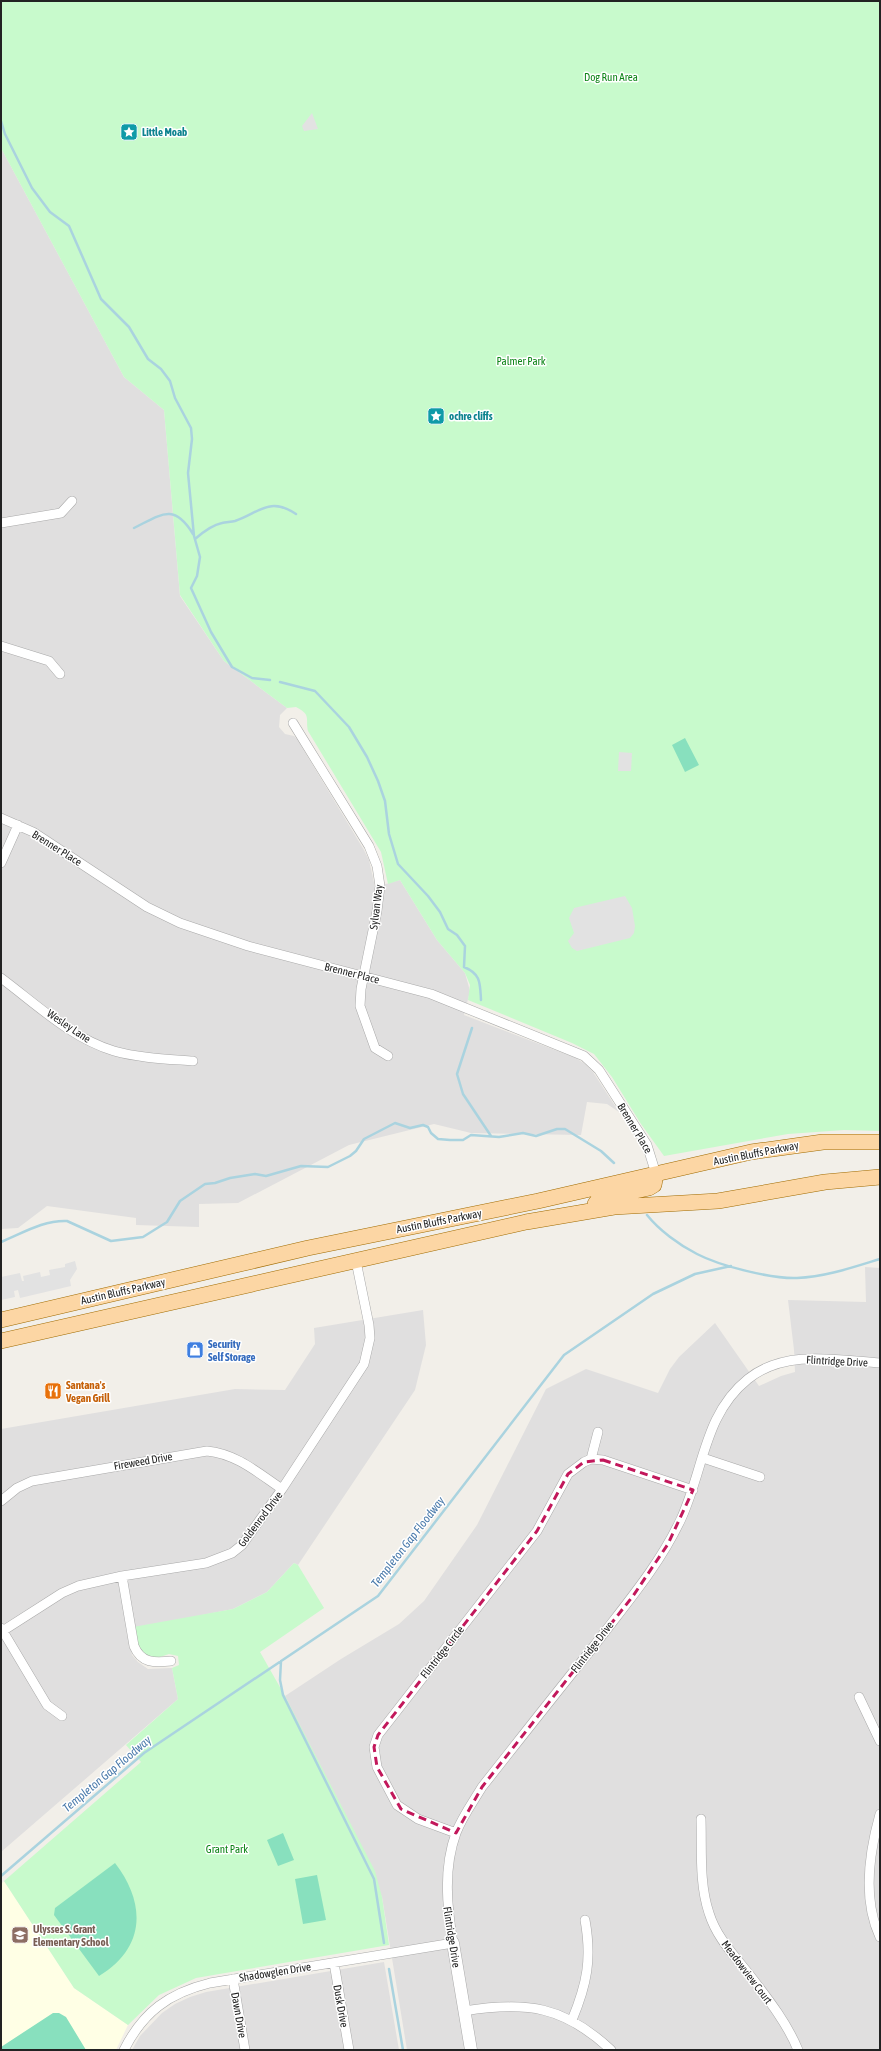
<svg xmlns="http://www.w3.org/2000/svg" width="881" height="2051" font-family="'Asap Condensed',sans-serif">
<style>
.residential{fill:#e0dfdf}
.education{fill:#ffffe5}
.park{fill:#c8facc}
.pitch{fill:#88e0be}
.parking{fill:#e2e2e2}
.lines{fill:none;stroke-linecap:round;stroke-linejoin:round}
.stream{stroke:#aad3df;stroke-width:2.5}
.minor-casing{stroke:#a9a9a9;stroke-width:10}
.tertiary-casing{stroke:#a9a9a9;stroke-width:13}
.primary-casing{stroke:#a06b00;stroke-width:16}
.minor{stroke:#fff;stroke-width:9}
.tertiary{stroke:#fff;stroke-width:12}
.primary{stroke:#fcd6a4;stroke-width:15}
.marked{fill:none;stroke:#c2185b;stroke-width:3;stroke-dasharray:8 5;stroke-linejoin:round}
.labels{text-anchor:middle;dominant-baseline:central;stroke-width:3;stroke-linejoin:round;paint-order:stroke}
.park-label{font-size:11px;fill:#0c8416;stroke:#fff}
.culture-label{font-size:11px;font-weight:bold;fill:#0d838f;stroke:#fff;text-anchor:start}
.street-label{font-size:11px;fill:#222;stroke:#fff}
.shop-label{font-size:11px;font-weight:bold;fill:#366cbe;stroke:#fff;text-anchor:start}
.food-label{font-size:11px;font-weight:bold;fill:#c56008;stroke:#fff;text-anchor:start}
.education-label{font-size:11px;font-weight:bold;fill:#785e54;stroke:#fff;text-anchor:start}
.water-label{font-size:12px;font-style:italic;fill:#4a7aab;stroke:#fff}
</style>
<rect width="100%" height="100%" fill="#f2efe9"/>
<path class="residential" d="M1,148l123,229 40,33 16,186 44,65 63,47 -7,7 -1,12 6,7 9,2 3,3 67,111 5,10 6,27 25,-7 37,60 28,33 5,18 -6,24 112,43 9,6 8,8 26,40 -12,-8 -20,-2 -6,33 -110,-2 -37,-9 -85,21 -111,58 -39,1v23l-63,-2v-7l-89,-12 -29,22 -17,1z
M865,1267l15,1v782h-473l-25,-153 -97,-201 56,-37 58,-35 25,-23 53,-76 69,-136 40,-20 72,24 12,-24 9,-12 36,-34 44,63 22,-10 14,-4 -1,-22 -6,-50 78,2z
M423,1310l3,35 -11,45 -117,175 -4,-2 -27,29 -34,17 -107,21 6,25 6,7 10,7 24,-1 6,31 -177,153v-423l234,-40 50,1 30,-46 -1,-16z
M384,1962l15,88h-267l8,-14 22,-23 13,-9 15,-7 16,-5z"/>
<path class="education" d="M4,1881l70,107 54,37 -12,25h-115v-166z"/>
<path class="park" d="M1,1h879v1130l-36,-1 -56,4 -124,22 -23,-32 -29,-47 -18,-23 -22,-11 -104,-43 2,-15 -5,-12 -28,-33 -37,-60 -12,4 -7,-32 -73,-121c-3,-12 4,-16 -12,-24l-9,1 -63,-47 -44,-66 -16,-185 -40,-33 -123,-229z
M294,1563l4,2 26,43 -64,44 25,44 90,175 7,26 7,48 -193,33 -37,17 -31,30 -54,-37 -70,-107 137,-119 -15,-17 52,-46 -6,-31 7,-3 -1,-9 -9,-2 -12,4 -14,-2 -6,-11 -4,-18 100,-18 34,-17z"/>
<path class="pitch" d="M685,738l14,27 -14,7 -13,-27z
M283,1833l11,27 -16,6 -11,-26z
M115,1863c31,40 31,85 -16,113l-45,-61 1,-7z
M317,1875l9,45 -23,4 -8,-45z
M53,2013h6l7,4 20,33h-85v-3z"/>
<path class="parking" d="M312,113l6,16 -14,2 -2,-5z
M619,752l13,1 -1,18h-13z
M625,896l7,12 3,18 -1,7 -4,5 -53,13 -5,-3 -4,-7 6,-8 -5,-15 5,-10z
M75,1261l2,8 -7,11 1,6 -51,12 -2,-8 -4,1 1,6 -14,3v-23l19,-4 2,8h2l-1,-5 17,-4 1,5 9,-2 -1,-5 16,-3v-3z"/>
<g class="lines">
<path class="stream" d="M1,121l4,13 27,54 18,24 19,14 32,73 28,28 19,32 13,10 9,12 5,17 16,30 1,11 -4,34 6,63 6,21 -3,19 -6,12 20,44 21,35 20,11 18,2
M134,528c28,-14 40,-25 59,6
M195,539c8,-7 17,-14 27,-16 4,-1 9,-1 13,-2 24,-8 34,-25 61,-7
M280,682l35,9 34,36 18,30 11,24 7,20 4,33 9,30 30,32 12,16 8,17 9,6 8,11 -1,21c17,7 16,16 17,33
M472,1028l-15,46 6,20 28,42
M647,1215c12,15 32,30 50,39 23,12 75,25 100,24 28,-1 57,-11 83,-19
M1,1242c22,-9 42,-22 66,-21l44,20 32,-4 24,-15 13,-21 25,-17 10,-1 15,-5 25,-4 11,2 35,-10 27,1 22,-11 6,-5 8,-12 31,-16 15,5 13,-3 5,2 3,6 7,6 12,1h13l8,-5 28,2 24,-4 13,3 21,-7h8l36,22 13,12
M281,1661l-1,19 3,15 91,184 10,64
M1,1876l143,-123 234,-157 186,-241 89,-61 42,-20 36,-8
M389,1969l14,81"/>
<defs>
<path id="minor" d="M1,523l60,-10 11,-12
M1,646l48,15 11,13
M293,723l76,123 8,20 3,20 -3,25 -16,78 -1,17 15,42 13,8
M1,818l32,14 114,75 33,16 68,23 183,48 153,62 15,14 48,75 9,29
M1,863l17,-38
M1,978c35,26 70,60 113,73 25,7 53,8 79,10
M703,1458l57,19
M591,1459l7,-27
M1,1501l16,-13 15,-7 175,-30c30,3 51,22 75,38
M122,1576l12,70c7,17 20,17 37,15
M1,1628l46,77 15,11
M1,1632l61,-39 16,-7 44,-10 84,-13 26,-10 10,-8 40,-56 82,-125 6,-26 -1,-13 -13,-64
M859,1697l21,44
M880,1814c-11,39 -18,85 0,123
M701,1819c1,31 -2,64 8,94 8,26 27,44 43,65 17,22 36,47 46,72
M456,1833l-38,-14 -21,-14 -20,-38 -3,-20 4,-12 159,-204 31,-57 16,-12 7,-3 12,1 90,30
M334,1963l15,87
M233,1979l12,71
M464,2011c63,-10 100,-5 147,39
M572,2020c15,-36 20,-61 13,-100
M124,2050c19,-38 45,-57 86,-67l243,-40c-6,-36 -10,-74 3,-110 6,-16 17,-31 26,-46 37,-47 74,-94 112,-141 31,-41 65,-80 87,-127 23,-50 23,-105 67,-140 37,-30 89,-19 132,-16"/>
<path id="tertiary" d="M453,1943l18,107"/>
<path id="primary" d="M595,1204l4,-5 50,-11 5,-3 2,-11
M1,1320l307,-72 230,-47 213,-49 72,-10h57
M1,1341l525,-119 88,-15 104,-6 107,-19 55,-5"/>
</defs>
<use href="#minor" class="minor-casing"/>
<use href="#tertiary" class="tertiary-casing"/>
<use href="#primary" class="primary-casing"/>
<use href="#minor" class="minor"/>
<use href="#tertiary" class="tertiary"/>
<use href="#primary" class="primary"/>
</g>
<path class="marked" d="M603,1460l90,30 -25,54 -35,52 -151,191 -26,46 -55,-24 -24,-42 -3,-20 4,-12 159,-204 31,-57 16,-12z"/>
<defs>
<symbol id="sight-square" viewBox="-11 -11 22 22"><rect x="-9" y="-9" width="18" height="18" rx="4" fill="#0f9aa8" stroke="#fff"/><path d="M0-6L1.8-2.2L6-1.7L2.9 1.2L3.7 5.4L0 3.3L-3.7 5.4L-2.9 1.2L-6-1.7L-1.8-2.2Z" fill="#fff"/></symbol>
<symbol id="shop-square" viewBox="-11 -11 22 22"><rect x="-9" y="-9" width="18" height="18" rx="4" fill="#3f7fe0" stroke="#fff"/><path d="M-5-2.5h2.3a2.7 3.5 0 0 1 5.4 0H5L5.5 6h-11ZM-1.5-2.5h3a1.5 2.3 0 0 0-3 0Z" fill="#fff"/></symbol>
<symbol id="restaurant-square" viewBox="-11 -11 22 22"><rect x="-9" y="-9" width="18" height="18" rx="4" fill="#e8710a" stroke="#fff"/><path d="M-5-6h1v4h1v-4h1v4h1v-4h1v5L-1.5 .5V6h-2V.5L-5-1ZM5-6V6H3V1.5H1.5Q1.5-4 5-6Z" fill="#fff"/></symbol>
<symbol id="school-square" viewBox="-11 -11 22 22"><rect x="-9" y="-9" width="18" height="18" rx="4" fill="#8d6e63" stroke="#fff"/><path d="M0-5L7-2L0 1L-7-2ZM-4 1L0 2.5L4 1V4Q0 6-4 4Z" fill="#fff"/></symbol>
</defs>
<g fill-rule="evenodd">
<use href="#sight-square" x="119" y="122" width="20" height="20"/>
<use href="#sight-square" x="426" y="406" width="20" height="20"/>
<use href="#shop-square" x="185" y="1340" width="20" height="20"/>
<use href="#restaurant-square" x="43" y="1381" width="20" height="20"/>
<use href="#school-square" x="10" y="1925" width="20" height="20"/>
</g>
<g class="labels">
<g class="park-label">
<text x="611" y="77">Dog Run Area</text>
<text x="521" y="361">Palmer Park</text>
<text x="227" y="1849">Grant Park</text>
</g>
<g class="culture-label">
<text x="142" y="132">Little Moab</text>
<text x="449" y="416">ochre cliffs</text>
</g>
<g class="street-label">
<text transform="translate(57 848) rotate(32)">Brenner Place</text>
<text transform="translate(376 907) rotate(-83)">Sylvan Way</text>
<text transform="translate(352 973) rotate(14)">Brenner Place</text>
<text transform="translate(69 1026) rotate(34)">Wesley Lane</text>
<text transform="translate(635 1128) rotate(59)">Brenner Place</text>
<text transform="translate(756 1153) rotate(-11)">Austin Bluffs Parkway</text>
<text transform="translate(439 1221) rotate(-11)">Austin Bluffs Parkway</text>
<text transform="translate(123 1291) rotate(-13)">Austin Bluffs Parkway</text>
<text transform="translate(837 1361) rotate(3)">Flintridge Drive</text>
<text transform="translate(143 1461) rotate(-10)">Fireweed Drive</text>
<text transform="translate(260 1519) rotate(-53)">Goldenrod Drive</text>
<text transform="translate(592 1647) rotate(-52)">Flintridge Drive</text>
<text transform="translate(442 1652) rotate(-52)">Flintridge Circle</text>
<text transform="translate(452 1937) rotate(81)">Flintridge Drive</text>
<text transform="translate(275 1972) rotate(-9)">Shadowglen Drive</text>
<text transform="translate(747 1972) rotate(53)">Meadowview Court</text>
<text transform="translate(341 2006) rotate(80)">Dusk Drive</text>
<text transform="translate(239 2015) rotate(80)">Dawn Drive</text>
</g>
<g class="shop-label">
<text x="208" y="1344">Security<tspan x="208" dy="13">Self Storage</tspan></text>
</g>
<g class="food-label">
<text x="66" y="1385">Santana's<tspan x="66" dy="13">Vegan Grill</tspan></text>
</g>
<g class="education-label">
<text x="33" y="1929">Ulysses S. Grant<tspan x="33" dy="13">Elementary School</tspan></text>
</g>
<g class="water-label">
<text transform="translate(408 1542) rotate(-52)">Templeton Gap Floodway</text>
<text transform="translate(107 1774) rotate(-40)">Templeton Gap Floodway</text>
</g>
</g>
<rect width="881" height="2051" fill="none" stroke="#222222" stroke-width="4"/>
</svg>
